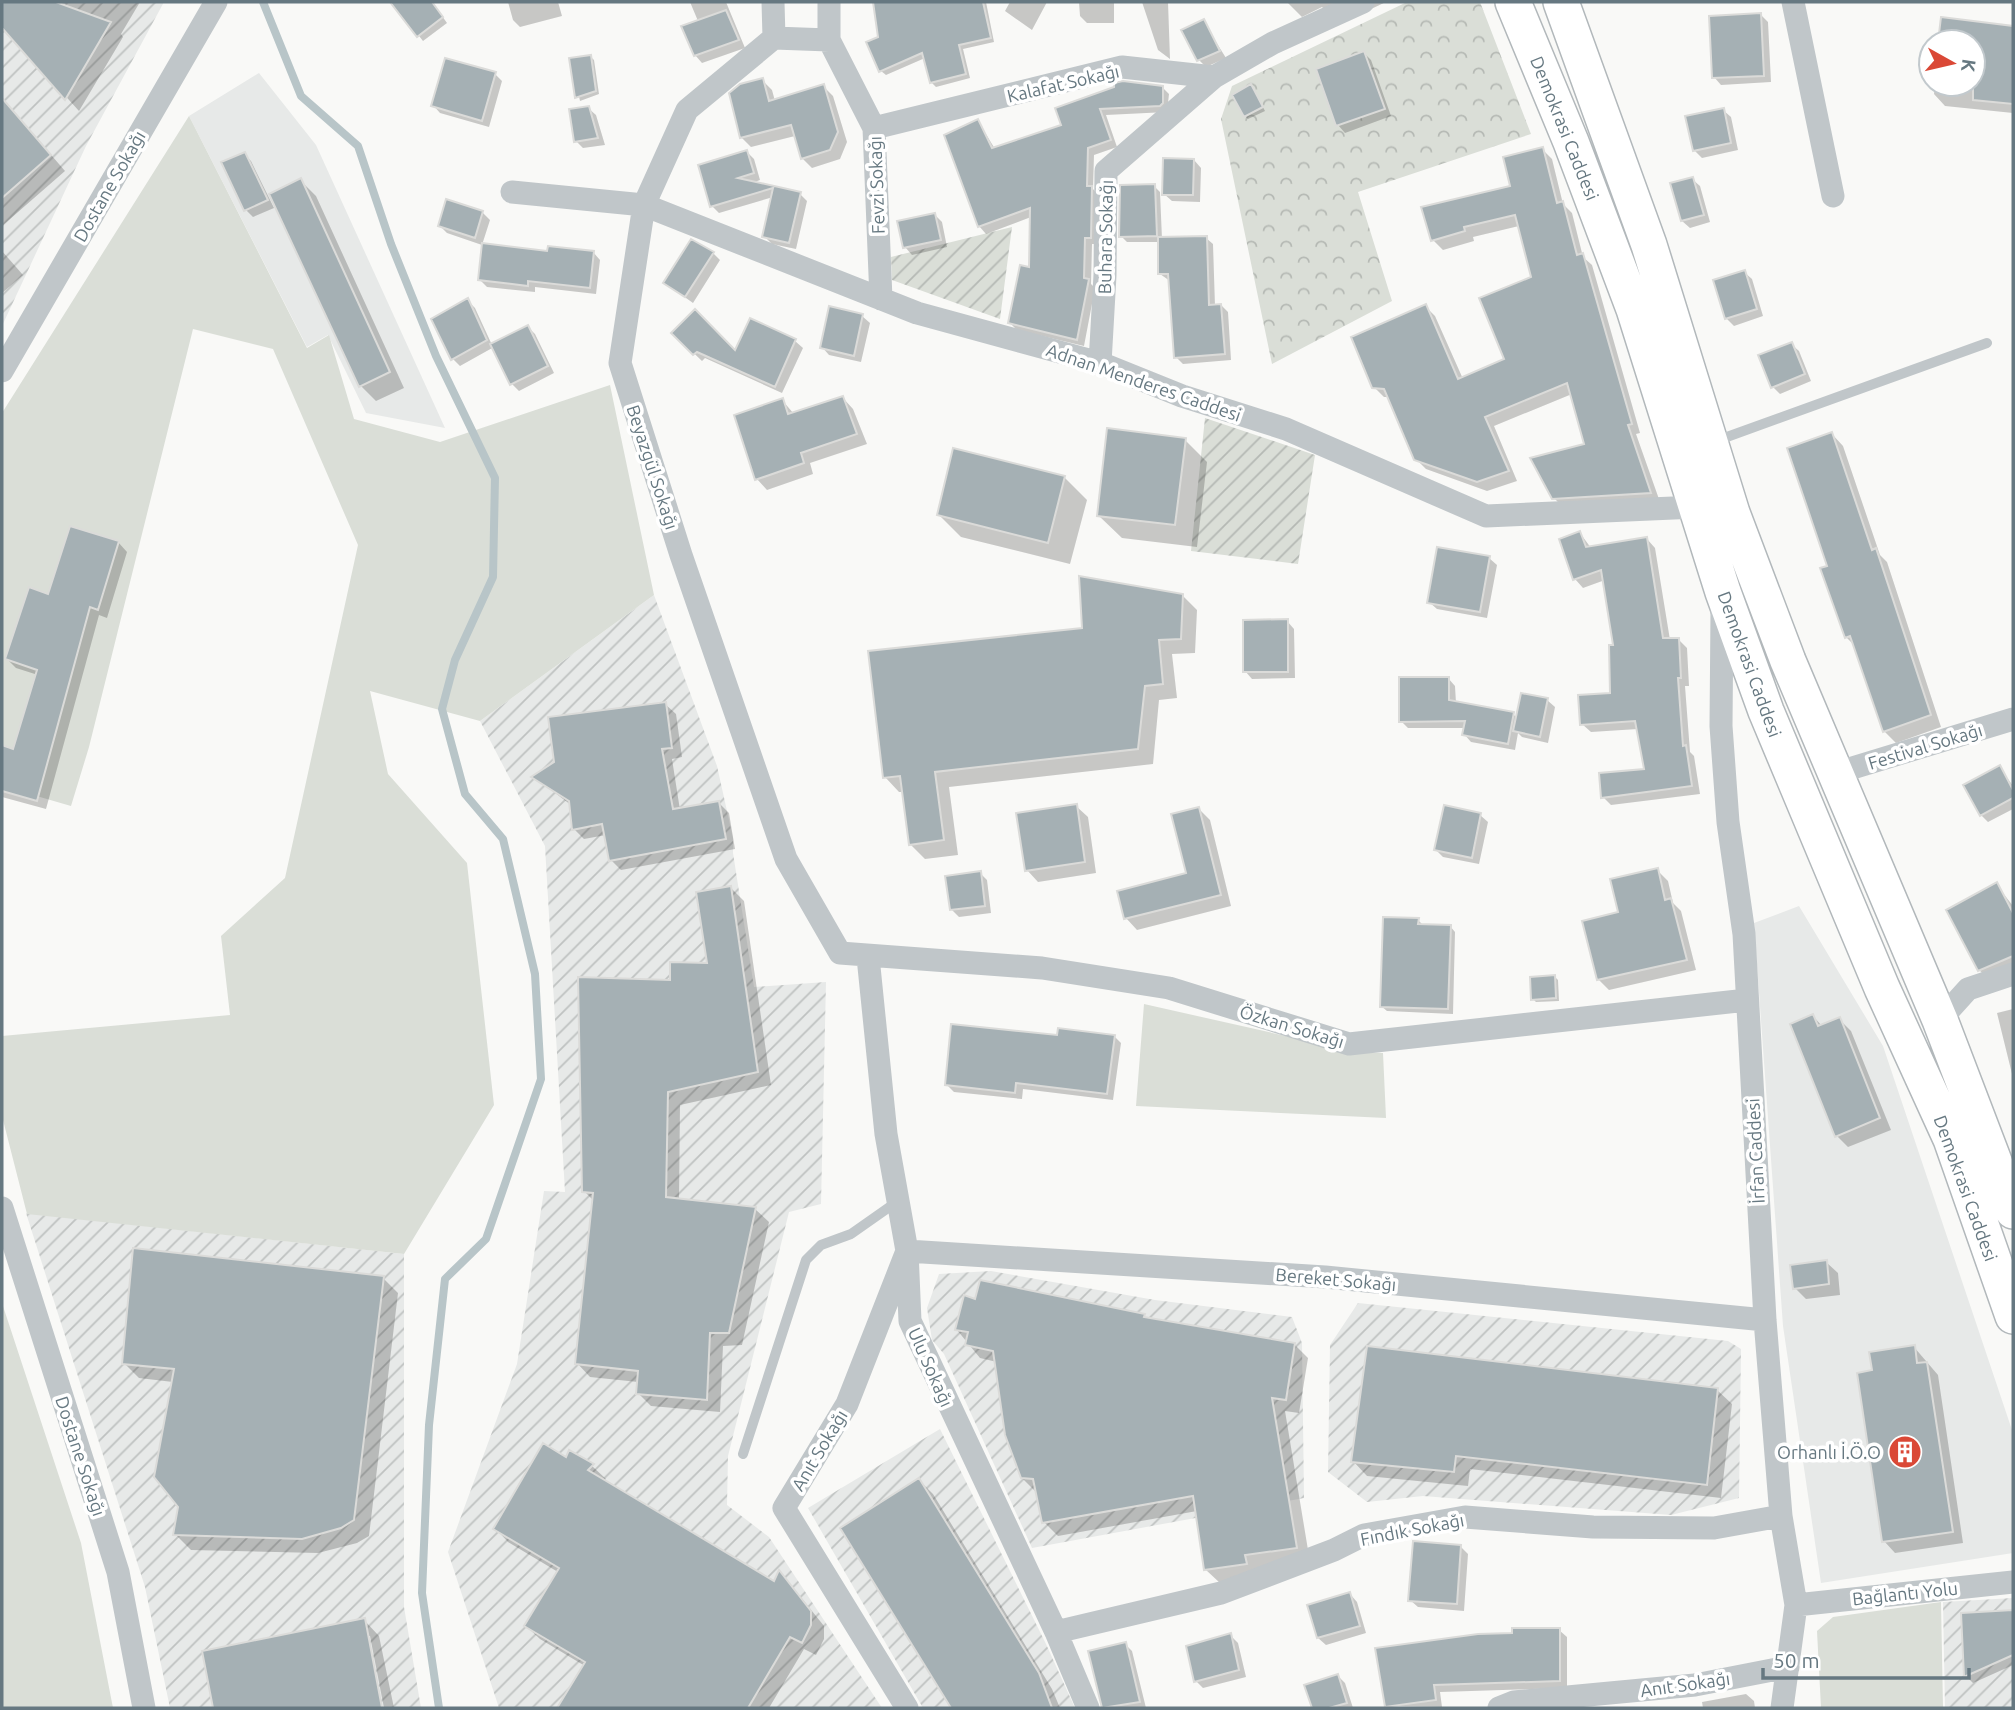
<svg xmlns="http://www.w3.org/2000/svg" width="2015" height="1710" font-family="Ubuntu,sans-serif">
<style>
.built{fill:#e7e9e8}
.industrial{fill:url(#industrial-furrows)}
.grass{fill:#daded7}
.forest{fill:url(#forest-crowns)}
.garden{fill:url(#garden-furrows)}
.shadow{fill:#0003}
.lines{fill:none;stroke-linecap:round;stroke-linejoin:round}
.stream{stroke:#b8c5c8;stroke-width:8}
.building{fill:#a5b0b4;stroke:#dbdbd9;stroke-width:2}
.primary-casing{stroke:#b2b8bb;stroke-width:38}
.lane{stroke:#c0c6c9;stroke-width:10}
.street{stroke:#c0c6c9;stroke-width:23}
.primary{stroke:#fff;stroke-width:35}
.labels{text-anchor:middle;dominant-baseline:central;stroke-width:7;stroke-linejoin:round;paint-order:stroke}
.street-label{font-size:18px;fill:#667881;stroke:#fff}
.poi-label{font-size:18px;fill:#667881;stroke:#fff;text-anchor:end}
</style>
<defs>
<pattern id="industrial-furrows" width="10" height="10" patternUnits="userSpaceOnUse" patternTransform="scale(1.75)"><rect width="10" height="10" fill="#e7e9e8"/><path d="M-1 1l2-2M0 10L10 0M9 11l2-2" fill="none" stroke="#bfc2c1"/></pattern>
<pattern id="forest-crowns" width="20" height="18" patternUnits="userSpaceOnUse" patternTransform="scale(1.75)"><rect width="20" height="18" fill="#daded7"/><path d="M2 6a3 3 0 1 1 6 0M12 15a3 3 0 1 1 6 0" fill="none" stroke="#b5b9b4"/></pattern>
<pattern id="garden-furrows" width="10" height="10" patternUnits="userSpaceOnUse" patternTransform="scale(1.75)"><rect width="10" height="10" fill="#daded7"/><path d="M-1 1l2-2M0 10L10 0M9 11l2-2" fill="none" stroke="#b5b9b4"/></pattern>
</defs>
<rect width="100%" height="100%" fill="#f9f9f7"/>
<path class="built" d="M259,73l57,72 129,283 -79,-15 -38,-78 -21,12 -118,-231z
M1799,906l84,140 130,387v120l-192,30 -38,-257 -29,-403z"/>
<path class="industrial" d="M2,2h162l-78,144 -84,180z
M654,595l63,171 16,72v15l21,134 72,-5 -5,222 -32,8 -61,244 -1,49 42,32 113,171h-383l-51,-156 69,-188 27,-173 21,1 -20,-346 -65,-125z
M26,1213l378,41v353l17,101h-251l-25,-121z
M991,1271l164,29 137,17 10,26 2,155 -272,50 -88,-194 -12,-14 -5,-32 12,-34z
M1358,1303l370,38 13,8 -2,149 -68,17 -248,-19 -56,6 -39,-30 2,-127z
M940,1429l106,215 29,64h-152l-115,-200z
M2013,1598v110h-68l-2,-106z"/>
<path class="grass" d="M189,116l118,232 22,-13 25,84 86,23 170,-57 44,210 -174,126 -110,-30 18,83 79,89 27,242 -90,149 -377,-40 -25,-98v-80l228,-21 -9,-79 64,-58 73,-333 -85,-196 -80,-20 -104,418 -18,59 -69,-20v-373z
M1144,1004l213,48 26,1 3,65 -250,-12z
M2,1303l79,240 32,165h-111z
M1941,1602l2,106h-122l-4,-77 16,-14z"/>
<path class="forest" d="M1407,2h73l51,132 -173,58 34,109 -120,63 -51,-245 11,-33z"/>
<path class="garden" d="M1012,227l-12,92 -108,-39 -1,-23z
M1205,418l110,37 -17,109 -107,-13z"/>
<path class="shadow" d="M2,2h138l-19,32 2,3 -44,74 -77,-85z
M397,2h35l15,21 -24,18 -29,-37z
M508,2h50l4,14 -42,11 -7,-7z
M690,2h36l19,46 -43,15 -7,-8 3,-34z
M875,2h111l8,40 -31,7 7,29 -34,9 -5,-5 -6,-24 -39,17 -5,-4 -1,-33z
M1010,2h37l-15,28 -27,-19z
M1079,2h35v21h-27l-7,-7z
M1142,2h26l2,57 -12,-9z
M1287,2h99l-47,22 -17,-17 -20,10z
M1761,15l7,7 3,60 -50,3 -7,-8z
M1942,19l71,9v85l-68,-7 -11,-12 1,-10h38v-42h-33z
M1203,21l23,37 -20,9 -7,-7z
M1364,53l7,7 20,56 -46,17 -7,-8 -20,-55z
M591,57l3,3 5,34 -19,7 -9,-42z
M495,74l7,7 -13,46 -49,-14 -7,-8z
M762,80l10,10 3,11 48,-15 10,10 14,46 -7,17 -28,9 -10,-10 -7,-22 -44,11 -10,-10z
M1162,87l7,7 -2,18 -61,3 11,32 -23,8 -1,34 5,6v49h-6l-1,40 4,4 -11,58 -67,-16 -7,-7 20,-54 1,-52 -45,17 -7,-8 -1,-105 17,28 69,-23 -7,-17z
M1254,90l11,21 -17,8 -3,-3z
M2,98l63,73 -63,55z
M588,108l8,7 9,30 -22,3 -7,-7z
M1723,110l8,7 7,33 -36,8 -7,-7z
M1542,149l10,10 11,45 9,9 11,44 9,8 48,168 -4,1 24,68 -96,6 -10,-10 32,-53 -14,-51 -78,32 23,55 -30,10 -61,-22 -10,-10 -26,-62h-6l-10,-10 51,-81 10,10 28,63 44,-19 26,-82 -14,-52 -46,11 1,4 -31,9 -10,-10 -10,-32 89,-20z
M747,152l7,7 6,21 -8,3 48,11 7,7 -11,48 -24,-5 -8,-8 9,-39 -54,16 -7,-7z
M244,154l7,7 23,47 -21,9 -7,-7 -22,-47z
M1194,160l7,8 -1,34 -28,-1 -8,-7z
M1692,179l8,7 10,36 -20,6 -8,-7z
M301,181l15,15 88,192 -28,13 -15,-15z
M1154,186l6,6 2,47 44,-1 7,6 2,62 6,-1 7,7 3,48 -48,4 -7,-7 -6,-76 -10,-7v-32h-33l-6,-6z
M448,201l35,12 7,7 -8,25 -35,-12 -7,-7z
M934,214l8,8 5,25 -35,8 -7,-8z
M2,251l21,24 -21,18z
M593,252l7,8 -4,34 -61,-7v5l-48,-5 -8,-8 70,-26z
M713,253l7,7 -27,43 -28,-20z
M1744,272l8,7 11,37 -29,10 -8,-8z
M467,300l8,8 17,37 36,-18 7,7 19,39 -35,18 -7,-7 -18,-37 -34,19 -7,-7z
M862,316l8,7 -9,39 -32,-7 -7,-8z
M750,320l45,21 8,7 -21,45 -77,-35 -3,3 -29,-28 63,20z
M1791,344l8,7 12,30 -31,13 -7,-7z
M843,398l10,11 14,35 -57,19 3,11 -46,16 -10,-11 25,-79 12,14z
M1832,434l11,12 37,109 7,7 54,165 -45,16 -12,-12 -29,-85 -9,-9 -17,-70z
M1185,440l22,22 -10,85 -75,-9 -23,-22z
M1064,477l23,23 -17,64 -109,-27 -23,-23z
M1580,533l11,15 56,-9 8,9 15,92 8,-1 9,9 2,38h-4l5,66 4,4 6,38 -89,11 -8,-8 43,-27 -8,-41 -47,3 -9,-8 29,-30 4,-47 -10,-67 -22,8 -8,-9 -14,-39z
M118,542l9,10 -20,66 -8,-3 -53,194 -44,-12v-50l13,4 23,-76 -22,-7 -9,-9 43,-63z
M1489,558l8,7 -10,53 -50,-9 -8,-7z
M1182,595l15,15 -2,43 -23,1 5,44 -18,2 -6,64 -204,23 9,68 -33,4 -15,-15 -6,-52h-5l-14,-15z
M1287,621l7,8 1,49 -43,1 -7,-8z
M1448,678l7,8 1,17 57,11 4,4 30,-18 8,7 -7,36 -26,-6 -4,-4 -3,17 -44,-8 -7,-8 1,-6h-57l-7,-7z
M665,704l11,10 6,43 -10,2 8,51 39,-7 10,10 6,36 -114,21 -10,-10 -5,-25 -22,4 -10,-10 -3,-24 -37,-28z
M2000,768l13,18v23l-25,13 -7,-7z
M1076,806l12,11 8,56 -58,9 -11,-12z
M1198,808l12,12 21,86 -94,24 -11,-12 62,-43z
M1480,815l8,7 -9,42 -36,-7 -7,-7z
M1657,870l11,11 5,22 8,8 15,59 -87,20 -11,-11 22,-66z
M980,873l7,7 4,33 -32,4 -8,-8z
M1996,884l17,22v65l-22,10 -12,-11z
M731,888l13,13 27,184 -91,20 -1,95 76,9 14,13 -27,123 -19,1 -3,66 -69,-6 -13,-13v-11l-48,-5 -13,-14 17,-162 -10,-10 87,-209 38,-17z
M1418,920l6,6h26l5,6 -2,82 -66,-3 -6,-5z
M1554,976l4,4 1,21 -23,1 -3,-3z
M2013,1009v69l-16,-65z
M1813,1016l9,10 17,-7 12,12 40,99 -43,17 -11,-11z
M1114,1036l7,7 -8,57 -90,-11 -1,10 -68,-7 -7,-7 112,-48z
M1826,1262l12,11 2,22 -34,4 -11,-11z
M383,1278l15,15 -29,243 -12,7 -39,10 -127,-3 -16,-16 5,-28 -7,-124 -34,-4 -15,-15z
M977,1301l167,15 4,4 146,24 14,14 -9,55 -14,-2 25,151 -90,21 -14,-13 -9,-59 -139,25 -14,-14 -8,-30 -14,-14 -25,-116 -17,-4 -23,-28z
M1914,1347l24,28 25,168 -68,10 -11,-12 -10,-169z
M1717,1390l15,14 -11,94 -251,-29 -2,17 -101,-10 -14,-15z
M570,1452l22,14 14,13 -2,2 170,103 5,-11 13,13 32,40v13l-8,16 -12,-6 -35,59h-210l26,-42 -45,-27 -14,-13 32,-54 -50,-30 -13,-14z
M919,1480l14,14 119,195 8,19h-92l-5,-11z
M1461,1547l7,7 -4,57 -46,-4 -8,-7z
M1350,1594l7,8 9,31 -40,12 -8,-7z
M2013,1612v53l-40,18 -7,-7 -3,-61z
M364,1620l15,16 15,72h-10l-14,-72h-4l14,72h-165l-11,-56z
M1559,1630l8,7v51l-127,4 2,15 -55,-1 -10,-57z
M1230,1635l8,8 8,34 -43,11 -7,-7z
M1125,1644l7,7 14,57h-43l-13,-56z
M1338,1676l7,7 8,25h-40l-7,-22z
M1746,1694l8,7 1,7h-52l-1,-6z"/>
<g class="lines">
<path class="stream" d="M263,2l38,94 57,50 33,98 45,112 59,122 -2,99 -38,83 -13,49 23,85 38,45 32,135 6,105 -55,160 -41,40 -16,146 -7,168 17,115"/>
</g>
<path class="building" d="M2,2h54l55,20 -46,78 -63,-72z
M390,2h42l11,15 -26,20z
M873,2h110l8,36 -32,7 7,29 -36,9 -8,-30 -43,19 -13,-30 12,-5z
M726,10l13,30 -45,16 -13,-30z
M1761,13l3,63 -52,2 -3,-62z
M1941,17l72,9v78l-40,-4v-58h-35z
M1204,19l16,32 -23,10 -16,-31z
M1364,51l21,58 -49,17 -20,-57z
M591,55l5,36 -21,7 -6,-40z
M445,58l51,14 -14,49 -51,-15z
M763,78l6,23 55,-17 14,48 -8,18 -29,9 -10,-34 -51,13 -11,-45 11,-9z
M1123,81l40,5v17l-3,3 -60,3 11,31 -23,8 -1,38h5l-1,52h-6l-1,40 5,1 -12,61 -69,-17 12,-58 9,2 1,-59 -52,19 -34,-92 34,-16 14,29 69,-23 -6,-17 59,-21v-4z
M1251,84l12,23 -19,10 -12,-22z
M2,98l49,57 -49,43z
M589,106l9,32 -24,4 -5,-33z
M1724,108l7,35 -38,8 -8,-35z
M1543,147l14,56 6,-2 14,54 6,-2 49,171 -4,1 23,68 -99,6 -22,-41 54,-14 -17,-61 -82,34 24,54 -32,11 -63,-22 -30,-71 -12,-1 -21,-51 75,-33 32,75 46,-20 -25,-61 52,-21 -16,-62 -51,12 1,4 -34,10 -10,-34 89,-21 -7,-29z
M747,150l7,23 -16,5 63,14 -12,51 -27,-6 11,-49 -63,19 -12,-42z
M245,152l23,48 -24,11 -23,-49z
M1163,158l31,1 -1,36h-31z
M1693,177l11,38 -23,6 -11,-38z
M301,178l89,194 -31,15 -90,-193z
M1155,184l2,52 -38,1 1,-52z
M446,199l37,12 -8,27 -37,-12z
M935,213l6,27 -38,8 -6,-27z
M1207,236l2,69 12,-1 4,50 -51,4 -6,-84h-10v-37z
M691,239l23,13 -29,45 -22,-14z
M482,243l65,8 1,-5 46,5 -4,37 -62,-7v5l-50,-6z
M1745,270l12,39 -32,10 -12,-39z
M468,298l19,42 -36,20 -20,-41z
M829,306l34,8 -9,42 -34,-8z
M695,309l40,41 15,-32 46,21 -21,48 -78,-35 -4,3 -22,-22z
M528,325l20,41 -38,19 -20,-41z
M1792,342l13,32 -34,14 -13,-33z
M843,396l14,38 -56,19 3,10 -49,17 -21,-65 49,-17 5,16z
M1107,428l79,10 -11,87 -78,-9z
M1832,432l40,118 4,-2 55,167 -48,17 -33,-96 -5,2 -25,-70 7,-2 -40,-118z
M953,448l112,28 -17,67 -111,-28z
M70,526l49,15 -21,69 -8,-3 -53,194 -35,-10v-46l11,4 24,-79 -32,-11 24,-72 19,7z
M1580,531l6,16 61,-10 16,101h16l2,40h-3l5,68 3,-1 6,41 -91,12 -2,-25 45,-4 -9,-48 -55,4 -2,-30 32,-2 -1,-48h4l-12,-75 -28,10 -14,-41z
M1437,547l53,9 -10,56 -53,-9z
M1079,576l104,18 -2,45 -22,1 4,44 -18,2 -7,63 -203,23 9,68 -35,5 -9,-69 -17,2 -15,-127 214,-23z
M1288,619v53h-45v-52z
M1399,677h50v23l65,12 -6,32 -46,-9 3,-14 -66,1z
M1521,693l27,5 -8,39 -27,-6z
M666,702l6,46 -10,1 11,60 46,-8 7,38 -117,22 -7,-37 -30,6 -3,-29 -38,-24 23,-15 -6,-45z
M2000,765l13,25v8l-33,18 -17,-31z
M1077,804l8,58 -60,9 -9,-58z
M1444,805l37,8 -9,45 -38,-8z
M1199,807l22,88 -97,24 -7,-28 69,-18 -15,-59z
M1658,868l7,32 6,-2 16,62 -90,20 -15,-59 36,-9 -8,-33z
M981,871l4,35 -35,4 -5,-34z
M1997,882l16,31v43l-35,15 -32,-61z
M731,886l27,186 -90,20 -2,105 90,10 -27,126h-19l-3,67 -71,-6 2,-23 -63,-7 18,-171 -11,-1 -4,-215 92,3v-18l37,1 -11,-71z
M1383,917l36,1 -1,6 33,1 -3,84 -68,-2z
M1555,975l1,23 -25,2 -1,-23z
M1813,1014l5,12 22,-9 40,101 -45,19 -45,-113z
M951,1024l106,11 1,-7 57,7 -8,59 -91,-11 -1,10 -70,-8z
M133,1248l251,28 -30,244 -13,8 -39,11 -129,-4 5,-28 -24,-30 20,-108 -52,-5z
M1827,1260l2,24 -36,5 -3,-24z
M980,1280l165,34 -1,3 151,26 -9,57 -14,-2 25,150 -52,7 2,9 -43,6 -11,-74 -151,27 -9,-44 -12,-1 -16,-43 -12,-84 -28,-6 3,-13 -13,-2 9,-35 11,4z
M1915,1345l2,18 10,-1 26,170 -71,10 -25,-169 15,-3 -3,-18z
M1367,1346l351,42 -11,97 -251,-29 -2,16 -103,-10z
M543,1443l23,14 3,-7 25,14 -6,6 186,111 5,-11 32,41v14l-9,18 -12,-6 -42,71h-191l28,-46 -61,-36 35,-58 -66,-39z
M919,1478l120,195 13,35h-101l-111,-180z
M1413,1541l48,4 -4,59 -49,-3z
M1350,1592l10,34 -43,12 -10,-33z
M2013,1610v45l-49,22 -3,-64z
M365,1618l17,90h-169l-11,-57z
M1512,1628h48v53l-126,4 2,15 -51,7 -10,-59 103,-14 34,-1z
M1231,1633l8,37 -45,12 -8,-36z
M1126,1642l14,60 -38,6 -14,-57z
M1338,1674l9,29 -18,5h-17l-8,-23z"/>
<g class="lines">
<defs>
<path id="primary" d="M1513,2l58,140 63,167 89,283 43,119 116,277 69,151 62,177
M1561,2l88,243 83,268 56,148 152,359 73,191"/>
</defs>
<use href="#primary" class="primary-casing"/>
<path class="lane" d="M1713,442l274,-99
M743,1454l63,-194 15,-15 30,-11 47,-33"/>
<path class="street" d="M773,2l1,36
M829,2v38l45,88 7,171
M1793,2l40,194
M774,38l-87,72 -43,95 -24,158 61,192 105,304 54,94 202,15 127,20 180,56 398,-44
M774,38l55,2
M874,128l248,-61 92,10 59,-34 90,-41
M512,192l132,13 273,108 183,50 82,33 104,33 200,87 211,-9
M1100,363l5,-88 1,-104 108,-94
M2,371l214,-369
M1722,610l-1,116 7,96 16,112 21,386 16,196 15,89 -14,103
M1836,773l177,-54
M868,957l18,177 21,117 3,70 146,311 32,76
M1940,1020l28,-31 45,-15
M2,1208l116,364 26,136
M1796,1605l217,-23
M1056,1632l165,-39 113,-43 30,-15 101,-18 128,10 121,1 67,-12
M907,1708l-123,-200 63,-104 60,-153 418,26 440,43
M1499,1708l15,-6 181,-17 93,-18"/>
<use href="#primary" class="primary"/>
</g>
<defs>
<symbol id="building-disc" viewBox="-11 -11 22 22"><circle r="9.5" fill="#da4836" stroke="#fff"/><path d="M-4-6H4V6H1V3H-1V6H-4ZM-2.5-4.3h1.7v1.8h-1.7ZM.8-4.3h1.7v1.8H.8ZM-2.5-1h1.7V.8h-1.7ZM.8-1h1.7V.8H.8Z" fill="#fff"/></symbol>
</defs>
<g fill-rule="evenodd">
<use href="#building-disc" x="1886" y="1433" width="38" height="38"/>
</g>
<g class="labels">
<g class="street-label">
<text transform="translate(1063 83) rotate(-13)">Kalafat Sokağı</text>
<text transform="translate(1565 128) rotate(68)">Demokrasi Caddesi</text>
<text transform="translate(876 185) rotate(-92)">Fevzi Sokağı</text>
<text transform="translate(109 186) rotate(-60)">Dostane Sokağı</text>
<text transform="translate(1105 237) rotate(-89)">Buhara Sokağı</text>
<text transform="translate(1144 382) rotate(19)">Adnan Menderes Caddesi</text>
<text transform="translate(653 467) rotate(72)">Beyazgül Sokağı</text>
<text transform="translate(1750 664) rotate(70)">Demokrasi Caddesi</text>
<text transform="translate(1925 746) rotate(-17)">Festival Sokağı</text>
<text transform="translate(1292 1026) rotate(17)">Özkan Sokağı</text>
<text transform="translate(1755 1151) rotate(-93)">İrfan Caddesi</text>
<text transform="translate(1966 1188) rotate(70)">Demokrasi Caddesi</text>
<text transform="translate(1336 1279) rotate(5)">Bereket Sokağı</text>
<text transform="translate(931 1367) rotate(66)">Ulu Sokağı</text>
<text transform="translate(819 1450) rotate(-59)">Anıt Sokağı</text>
<text transform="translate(81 1456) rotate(72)">Dostane Sokağı</text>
<text transform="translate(1412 1529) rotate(-11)">Fındık Sokağı</text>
<text transform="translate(1905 1593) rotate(-6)">Bağlantı Yolu</text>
<text transform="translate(1685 1684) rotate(-8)">Anıt Sokağı</text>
</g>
<g class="poi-label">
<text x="1881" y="1452">Orhanlı İ.Ö.O</text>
</g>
</g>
<rect width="2015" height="1710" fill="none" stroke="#667881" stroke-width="7"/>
<g transform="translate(1952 63) rotate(98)"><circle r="33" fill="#ffffff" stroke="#c2c9cd" stroke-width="2"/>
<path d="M0-5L12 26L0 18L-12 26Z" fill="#da4836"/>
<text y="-10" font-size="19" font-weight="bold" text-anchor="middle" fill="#667881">K</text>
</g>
<path d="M1763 1668v10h206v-10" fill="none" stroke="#667881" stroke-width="3.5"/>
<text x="1773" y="1668" font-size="21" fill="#667881" stroke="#ffffff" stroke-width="5" paint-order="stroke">50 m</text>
</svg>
